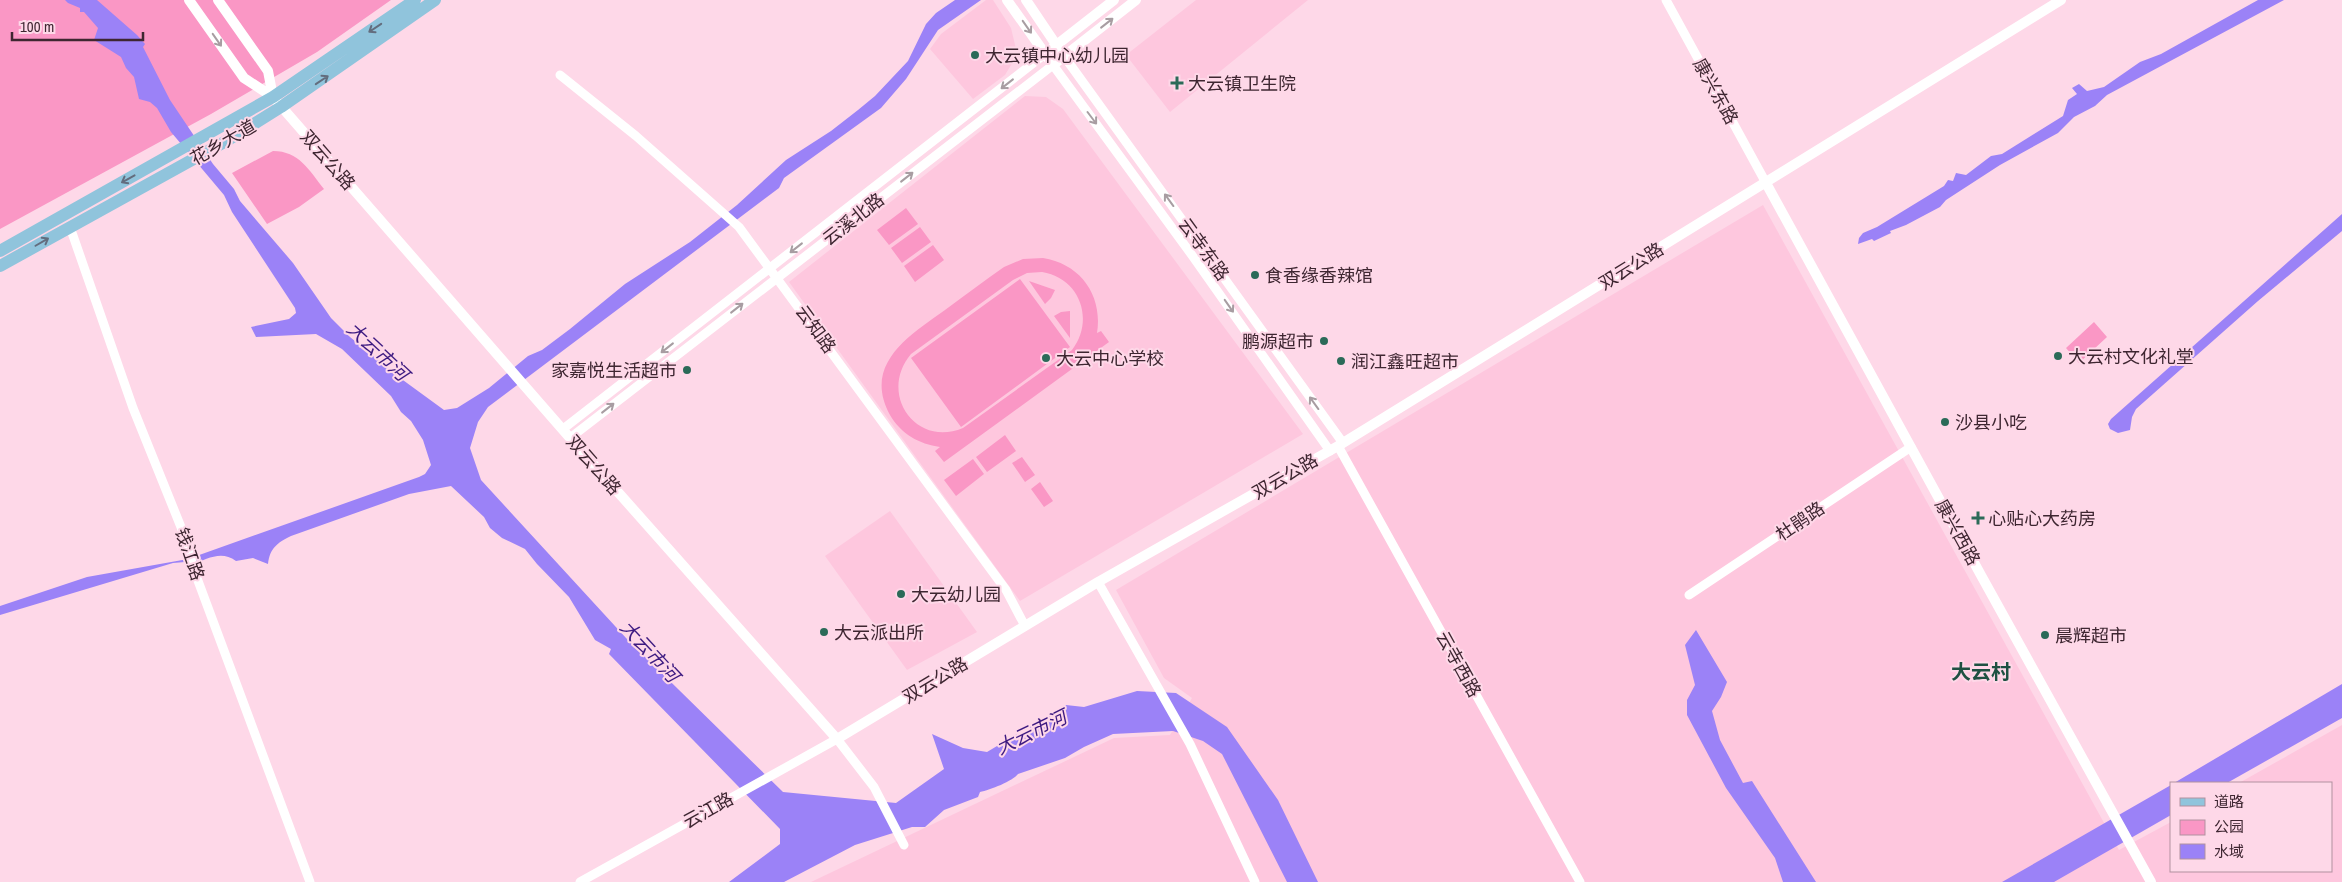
<svg xmlns="http://www.w3.org/2000/svg" width="2342" height="882" font-family="'Archivo Narrow','Noto Sans SC',sans-serif">
<style>
.built{fill:#fec7de}
.green{fill:#fa97c5;fill-rule:evenodd}
.water{fill:#9b82f7}
.lines{fill:none;stroke-linecap:round;stroke-linejoin:round}
.minor{stroke:#fff;stroke-width:9}
.tertiary{stroke:#fff;stroke-width:10}
.primary{stroke:#90c4dc;stroke-width:12}
.oneway{stroke:#a89da2}
.oneway2{stroke:#636d7e}
.poi-dot{fill:#2b6a58;stroke:#fed8e8;stroke-width:2}
.labels{text-anchor:middle;dominant-baseline:central;stroke-width:4;stroke-linejoin:round;paint-order:stroke}
.poi-label{font-size:18px;fill:#3e2631;stroke:#fed8e8;text-anchor:start}
.street-label{font-size:18px;fill:#3e2631;stroke:#fed8e8}
.water-label{font-size:19px;font-style:italic;fill:#3d1a81;stroke:#fed8e8}
.quarter-label{font-size:20px;font-weight:bold;fill:#1e5142;stroke:#fed8e8}
</style>
<rect width="100%" height="100%" fill="#fed8e8"/>
<path class="built" d="M986,0h7l18,28 5,21 -2,11 -9,15 -32,24 -43,-50 11,-15z
M1196,0h112l-138,112 -44,-57z
M1025,96l21,1 17,12 240,325 -283,167 -231,-319z
M1763,205l356,645 52,-28v49h160v-88h-92l103,-58v157h-1531l303,-144 56,-3 22,-37 -28,-20 -48,-88z
M890,511l87,121 -70,38 -82,-114z"/>
<path class="green" d="M0,0h391l-74,52 -106,62 -211,115z
M273,151c26,0 36,19 51,38l-25,18 -32,17 -35,-51z
M906,208l12,16 -29,21 -12,-15z
M920,227l11,15 -29,21 -11,-15z
M933,245l11,15 -29,22 -11,-16z
M1043,258c38,6 60,38 54,75l4,-2 8,11 -165,120 -9,-11 5,-4c-21,-3 -39,-13 -50,-32 -28,-51 20,-80 55,-105 20,-15 39,-29 59,-43l19,-8zM1042,272c38,6 53,48 30,78l-109,78c-48,20 -85,-35 -52,-74l102,-74 14,-7z
M1020,279l50,68 -109,80 -50,-69z
M1029,281l26,9 -4,8 -6,6z
M1070,311v27l-16,-22 7,-4z
M2094,322l13,15 -28,26 -13,-15z
M1005,435l11,16 -29,21 -11,-15z
M1022,457l13,18 -10,7 -13,-19z
M973,459l11,15 -28,22 -12,-16z
M1040,482l13,19 -9,6 -13,-18z"/>
<path class="water" d="M65,0h32l40,35 8,9 -2,3 27,53 43,64 21,25 6,12 53,62 38,55 19,19 46,38 48,35 13,-2 32,-20 39,-32 14,-6 28,-21 55,-45 65,-42 47,-37 49,-45 45,-29 27,-21 17,-14 33,-35 18,-37 10,-11 19,-13h26l-43,30 -32,49 -25,29 -97,70 -5,10 -291,219 -10,15 -8,26 11,32 145,158 157,154 113,11 48,-34 -12,-35 31,14 24,4 79,-47 18,2 53,-16 39,2 51,34 51,73 40,82h-31l-65,-128 -19,-13 -30,-10 -60,3 -29,13 -19,11 -47,16c-5,7 -28,16 -38,18l-2,5 -34,13 -19,17h-13l-57,18 -71,37h-55l51,-38v-15l-171,-175 2,-5 -16,-9 -26,-43 -32,-33 -12,-15 -23,-11 -12,-10 -6,-11 -33,-31 -42,8 -118,42c-14,7 -21,12 -23,28l-15,-6 -17,3c-15,-11 -29,-2 -44,4l-7,-3 -12,1 -173,52v-9l87,-29 101,-18 231,-82 6,-3 6,-9 -8,-25 -12,-19 -10,-9 -10,-16 -49,-47 -26,-15 -60,3 -5,-10 38,-8 7,-6 -1,-5 -63,-96 -8,-17 -53,-63 -14,-24 -7,-6 -11,-3 -5,-22 -8,-9 -5,-11 -27,-17 4,-12 -14,-16h-4v-4l-12,-5z
M2258,0h26l-177,95 -12,11 -21,11 -16,16 -58,32 -54,35 -6,7 -34,18 -16,6 1,2 -17,8 -2,-2 -14,5 1,-6 4,-5 14,-6 67,-41 4,-6 5,1 3,-8 10,2 25,-19 11,-2 61,-38 5,-16 9,-6 -5,-6 7,-4 8,7 17,-4 36,-25 21,-8z
M2342,214v17l-84,70 -122,108 -4,8 -2,13 -12,3 -8,-4 -2,-5 3,-5z
M1696,630l31,52 -6,15 -9,14 8,29 23,43 9,-2 64,101h-33l-8,-24 -49,-70 -39,-73v-15l8,-15 -10,-40z
M2342,684v34l-115,65h-53z
M2171,785v30l-117,67h-52z"/>
<g class="lines">
<path class="minor" d="M1666,0l100,183
M1064,56l279,387
M560,75l76,61 103,91 267,363 19,36
M70,227l63,181 56,139 5,23 116,312
M563,429l482,-375
M570,438l483,-373 141,193 136,193
M1338,446l242,436
M1098,582l92,162 65,138
M1689,595l222,-148
M580,882l257,-143 37,48 30,58"/>
<path class="tertiary" d="M189,0l55,78 29,19 297,341 267,301 261,-157 240,-136 723,-446
M218,0l50,71 5,26
M1007,0l46,65 83,-65
M1026,0l33,49
M1045,54l69,-54
M1766,183c128,233 255,467 385,699"/>
<path class="primary" d="M0,251l273,-154 142,-97
M0,266l228,-126 53,-33 154,-107"/>
</g>
<defs><path id="oneway-shaft" d="M-6 0H5M1.5-3L5.5 0L1.5 3" fill="none" stroke-width="1.6" stroke-linecap="round" stroke-linejoin="round" transform="scale(1.25)"/></defs>
<g class="oneway">
<use href="#oneway-shaft" transform="translate(1107 23) rotate(-38)"/>
<use href="#oneway-shaft" transform="translate(1027 27) rotate(55)"/>
<use href="#oneway-shaft" transform="translate(217 40) rotate(55)"/>
<use href="#oneway-shaft" transform="translate(1007 84) rotate(142)"/>
<use href="#oneway-shaft" transform="translate(1092 118) rotate(53)"/>
<use href="#oneway-shaft" transform="translate(907 177) rotate(-38)"/>
<use href="#oneway-shaft" transform="translate(1169 200) rotate(-126)"/>
<use href="#oneway-shaft" transform="translate(796 248) rotate(142)"/>
<use href="#oneway-shaft" transform="translate(1229 306) rotate(55)"/>
<use href="#oneway-shaft" transform="translate(737 308) rotate(-38)"/>
<use href="#oneway-shaft" transform="translate(667 348) rotate(142)"/>
<use href="#oneway-shaft" transform="translate(1314 403) rotate(-126)"/>
<use href="#oneway-shaft" transform="translate(608 408) rotate(-38)"/>
</g>
<g class="oneway2">
<use href="#oneway-shaft" transform="translate(375 28) rotate(146)"/>
<use href="#oneway-shaft" transform="translate(322 80) rotate(-34)"/>
<use href="#oneway-shaft" transform="translate(128 179) rotate(151)"/>
<use href="#oneway-shaft" transform="translate(42 242) rotate(-30)"/>
</g>
<g class="poi-dot">
<circle cx="975" cy="55" r="5"/>
<path d="M1174.5 75.5h5v5h5v5h-5v5h-5v-5h-5v-5h5z"/>
<circle cx="1255" cy="275" r="5"/>
<circle cx="1324" cy="341" r="5"/>
<circle cx="2058" cy="356" r="5"/>
<circle cx="1046" cy="358" r="5"/>
<circle cx="1341" cy="361" r="5"/>
<circle cx="687" cy="370" r="5"/>
<circle cx="1945" cy="422" r="5"/>
<path d="M1975.5 510.5h5v5h5v5h-5v5h-5v-5h-5v-5h5z"/>
<circle cx="901" cy="594" r="5"/>
<circle cx="824" cy="632" r="5"/>
<circle cx="2045" cy="635" r="5"/>
</g>
<g class="labels">
<g class="poi-label">
<text x="985" y="55">大云镇中心幼儿园</text>
<text x="1188" y="83">大云镇卫生院</text>
<text x="1265" y="275">食香缘香辣馆</text>
<text x="1314" y="341" text-anchor="end">鹏源超市</text>
<text x="2068" y="356">大云村文化礼堂</text>
<text x="1056" y="358">大云中心学校</text>
<text x="1351" y="361">润江鑫旺超市</text>
<text x="677" y="370" text-anchor="end">家嘉悦生活超市</text>
<text x="1955" y="422">沙县小吃</text>
<text x="1988" y="518">心贴心大药房</text>
<text x="911" y="594">大云幼儿园</text>
<text x="834" y="632">大云派出所</text>
<text x="2055" y="635">晨辉超市</text>
</g>
<g class="street-label">
<text transform="translate(1716 91) rotate(61)">康兴东路</text>
<text transform="translate(223 142) rotate(-30)">花乡大道</text>
<text transform="translate(328 160) rotate(49)">双云公路</text>
<text transform="translate(853 219) rotate(-38)">云溪北路</text>
<text transform="translate(1204 249) rotate(54)">云寺东路</text>
<text transform="translate(1631 266) rotate(-32)">双云公路</text>
<text transform="translate(816 329) rotate(54)">云知路</text>
<text transform="translate(594 465) rotate(49)">双云公路</text>
<text transform="translate(1285 476) rotate(-30)">双云公路</text>
<text transform="translate(1800 521) rotate(-34)">杜鹃路</text>
<text transform="translate(1958 532) rotate(61)">康兴西路</text>
<text transform="translate(190 554) rotate(71)">钱江路</text>
<text transform="translate(1459 664) rotate(61)">云寺西路</text>
<text transform="translate(935 680) rotate(-31)">双云公路</text>
<text transform="translate(708 810) rotate(-29)">云江路</text>
</g>
<g class="water-label">
<text transform="translate(378 351) rotate(43)">大云市河</text>
<text transform="translate(650 651) rotate(47)">大云市河</text>
<text transform="translate(1031 732) rotate(-26)">大云市河</text>
</g>
<g class="quarter-label">
<text x="1981" y="671">大云村</text>
</g>
</g>
<rect x="2170" y="782" width="162" height="90" fill="#fed8e8" stroke="#b1919f"/>
<rect x="2180" y="798" width="25" height="8" fill="#90c4dc" stroke="#b1919f"/>
<text x="2214" y="807" font-size="15" fill="#3e2631">道路</text>
<rect x="2180" y="820" width="25" height="15" fill="#fa97c5" stroke="#b1919f"/>
<text x="2214" y="832" font-size="15" fill="#3e2631">公园</text>
<rect x="2180" y="844" width="25" height="15" fill="#9b82f7" stroke="#b1919f"/>
<text x="2214" y="857" font-size="15" fill="#3e2631">水域</text>
<path d="M12 32v8h131v-8" fill="none" stroke="#3e2631" stroke-width="2.5"/>
<text x="20" y="32" font-size="15" fill="#3e2631" stroke="#fed8e8" stroke-width="4" paint-order="stroke">100 m</text>
</svg>
